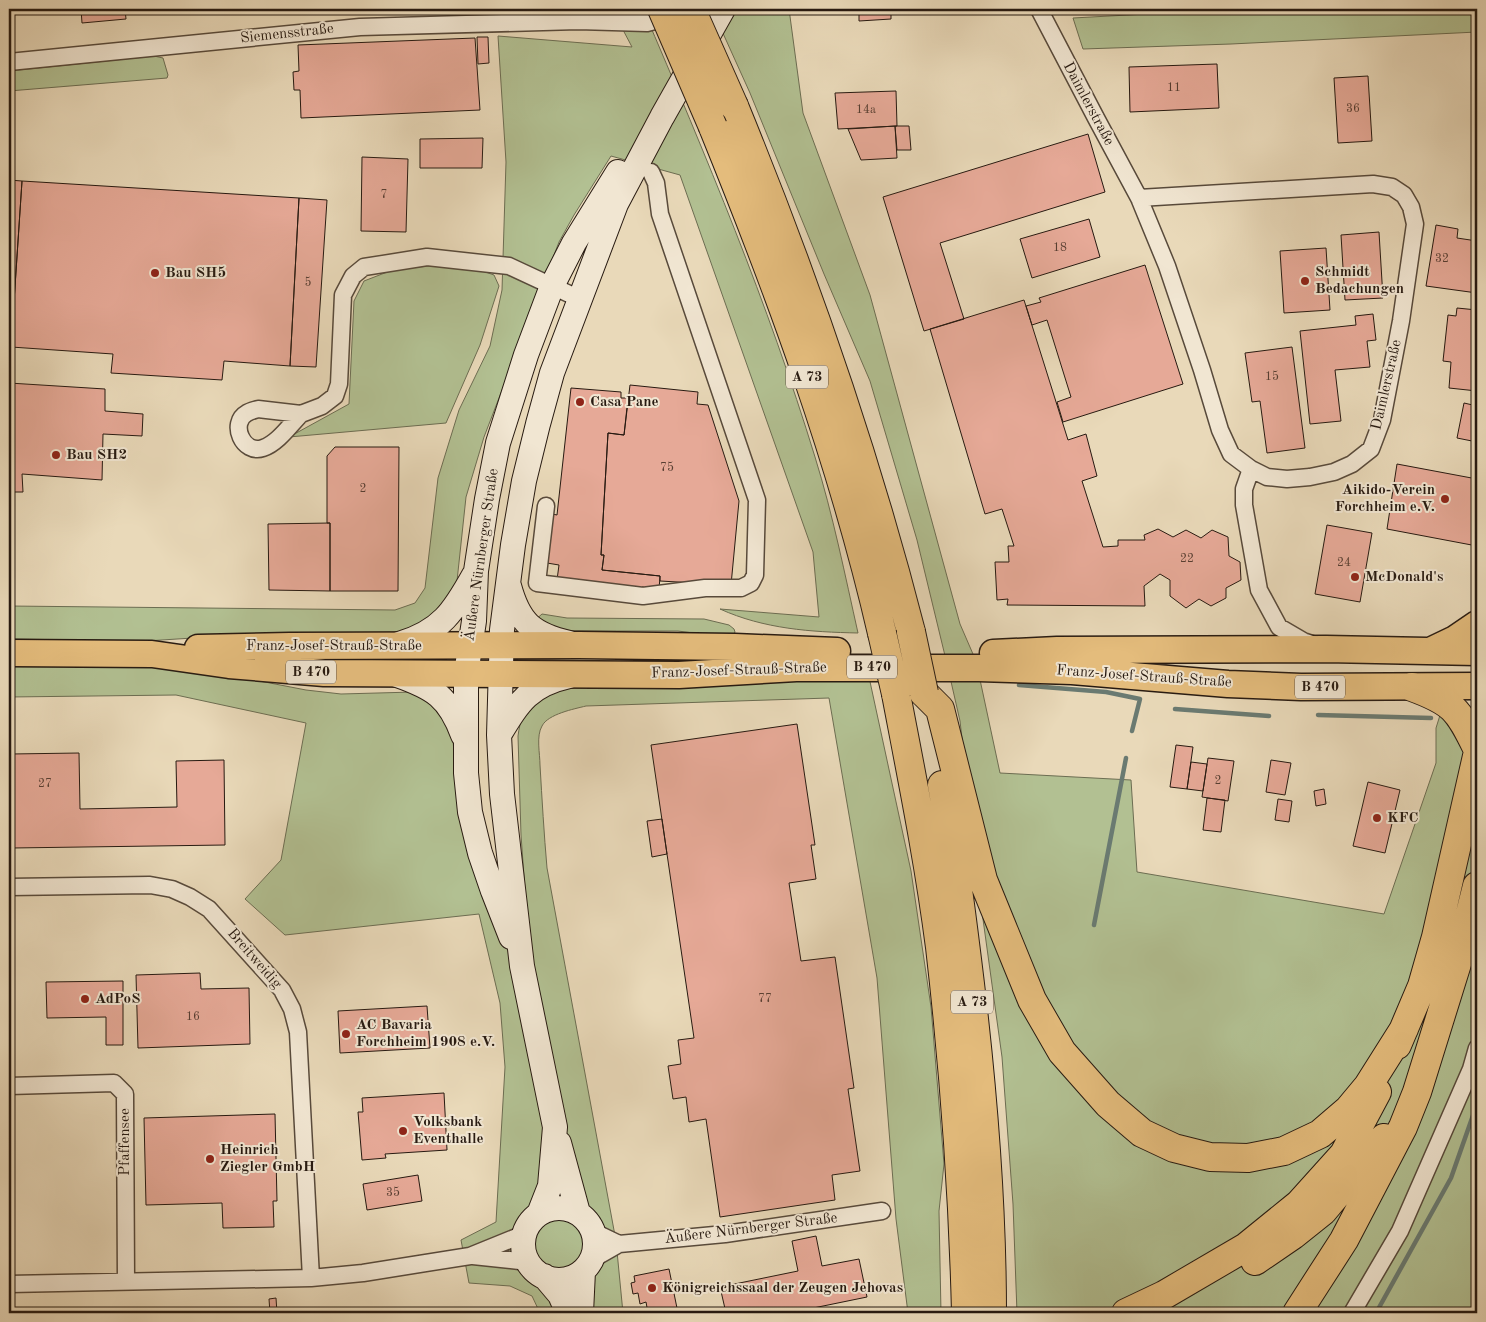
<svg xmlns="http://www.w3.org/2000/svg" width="1486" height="1322" font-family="'Old Standard TT',serif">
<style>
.green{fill:#b2c092;stroke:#6c6d52}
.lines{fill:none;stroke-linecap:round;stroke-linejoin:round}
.stream{stroke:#6a7a71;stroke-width:4.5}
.building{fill:#e6a997;stroke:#271a11}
.minor-casing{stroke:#584a3b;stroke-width:19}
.secondary-casing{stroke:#271a11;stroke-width:26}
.primary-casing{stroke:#271a11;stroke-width:29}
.motorway-casing{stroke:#271a11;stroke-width:30}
.minor{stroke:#f1e6d2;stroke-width:16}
.secondary{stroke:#f1e6d2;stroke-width:24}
.primary{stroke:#e4bc7c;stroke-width:26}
.motorway{stroke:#e4bc7c;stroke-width:28}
.motorway-bridge-casing{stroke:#271a11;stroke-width:30;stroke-linecap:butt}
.motorway-bridge{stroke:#e4bc7c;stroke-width:28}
.poi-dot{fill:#8f2418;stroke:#f1e6d2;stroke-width:2}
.labels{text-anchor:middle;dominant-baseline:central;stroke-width:4;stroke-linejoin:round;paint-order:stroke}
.number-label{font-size:12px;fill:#573e32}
.shield{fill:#f1e6d2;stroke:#64574b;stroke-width:1}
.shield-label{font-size:14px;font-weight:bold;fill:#271a11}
.street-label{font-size:15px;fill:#271a11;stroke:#f1e6d2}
.poi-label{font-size:15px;font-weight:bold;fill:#271a11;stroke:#f1e6d2;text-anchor:start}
</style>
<rect width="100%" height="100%" fill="#e9d9b9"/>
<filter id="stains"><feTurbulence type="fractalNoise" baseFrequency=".004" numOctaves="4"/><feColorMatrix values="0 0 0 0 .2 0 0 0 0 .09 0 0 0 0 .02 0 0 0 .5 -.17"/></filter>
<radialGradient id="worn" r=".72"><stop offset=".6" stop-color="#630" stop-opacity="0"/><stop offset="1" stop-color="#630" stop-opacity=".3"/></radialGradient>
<path class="green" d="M612,9h31c63,147 125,294 172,448 18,58 30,118 43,176 -47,-1 -94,-4 -138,-24l99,8 -6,-65 -133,-377 -69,-19 -37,59 -15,27 -75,195 -18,60 -9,84 -5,16 -27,25 -33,12 -168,2 -78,5 -137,-2v-33l386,4 20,-7 10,-15 13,-110 21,-68 31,-64 12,-56 4,-128 -8,-126 134,11z
M712,9h77l14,104 67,182 90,329 16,37 24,112 131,7 6,92 247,42 52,-151v-35l5,-16 36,10v591h-460l-4,-109 -11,-147 -20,-145 -22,-191 -13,-57 -30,-124 -47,-159 -46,-107 -74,-181z
M1238,9h239v23l-246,12 -148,5 -10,-31z
M154,56l9,2 5,17 -1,3 -158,13v-20z
M441,265l36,4 17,6 5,11 -19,59 -34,78 -157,14 60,-33 5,-103 10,-20 31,-12z
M542,614l25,4 137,1 25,6 5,4 1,3 -1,2 -25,1 -31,-4h-121l-23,-10z
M9,663h137l67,9 93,18 35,4 73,-2 12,4 26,32 4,49 24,97 46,30 -5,-69 -3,-99c4,-30 12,-31 33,-48l318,-11 42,194 20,136 13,157 -5,47 2,102h-33l-12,-94 -19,-241 -48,-280 -243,8c-12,3 -38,8 -44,20 -6,10 -2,28 -2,39 2,34 4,69 7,103l69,373 7,72h-83l-8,-17 -22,-10 -41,-3 -8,-43 35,-18 9,-155 -5,-64 -21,-89 -194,21 -40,-36 36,-39 25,-137 -130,-28 -167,2z"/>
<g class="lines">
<path class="stream" d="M1019,685l87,7 34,7 -8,32
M1175,709l94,7
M1318,715l113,3
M1094,925l32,-167
M1376,1313l75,-135 26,-74"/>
</g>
<path class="building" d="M81,9h44l1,10 -44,4z
M355,9h39l-39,4z
M817,9h103l-29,1v9l-32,2v-11l-42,2z
M477,37h11l1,26 -11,1z
M475,38l5,72 -179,8 -1,-28h-6l-1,-18 6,-1 -1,-26z
M1217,64l2,44 -89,4 -1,-45z
M1368,76l4,65 -34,2 -4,-65z
M896,91l1,35 -59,3 -3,-36z
M895,126h14l2,24h-14z
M895,126l2,32 -36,2 -13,-31z
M1088,134l17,58 -165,51 24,76 -40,12 -41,-134z
M483,138l-1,30h-62v-29z
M362,157l46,2 -2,73 -45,-1z
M9,180l13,1 -11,166h-2z
M22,181l277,17 -9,168 -66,-5 -2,19 -111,-7 2,-19 -102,-7z
M299,198l28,2 -11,167 -26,-1z
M1089,219l11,38 -68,21 -12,-39z
M1436,225l22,4 -1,9 20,3v52l-51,-7z
M1379,232l4,66 -38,2 -4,-65z
M1326,248l4,62 -46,3 -4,-62z
M1145,265l38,119 -120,38 -6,-20 14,-5 -24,-77 -15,5 -6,-19 15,-4 -2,-4z
M1024,300l44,140 18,-6 11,42 -15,5 21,66 15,-1v-6h27l-1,-5 14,-6 15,8 13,-7 15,8 11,-8 16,7 1,19 11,6 1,18 -15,8v10l-15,8 -12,-7 -13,9 -16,-12v-16l-10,-6 -16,12 1,20 -138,-1 1,-6 -11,1 -2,-38h14l-1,-16h6l-12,-37 -17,5 -55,-185z
M1457,308l20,2v81l-28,-3 2,-26 -8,-1 5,-46 8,1z
M1373,314l3,26 -9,1 3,26 -35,3 6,51 -31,3 -10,-93 56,-6 -1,-9z
M1292,347l13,101 -38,5 -7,-52 -8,1 -7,-49z
M9,383l96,6v22l38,3 -1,22 -39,-2 -1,46 -80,-6 1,18h-14z
M630,385l68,7 -1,12 11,1 31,96 -8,84 -71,-4v-5l-58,-6 2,-15h-3l7,-122 16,2z
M571,388l50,4v6h7l-4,37 -16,-2 -7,122h3l-2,15 58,6 -1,14 -17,-3 -1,4 -84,-11 2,-15 -12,-2 5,-49 5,1z
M1464,403l13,3v36l-20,-4z
M335,447h64l-1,144h-68v-68h-3v-67z
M1397,464l80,15v67l-90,-17z
M330,523v68l-61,-1 -1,-66z
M1327,525l45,8 -12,69 -45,-8z
M797,724l18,121h-4l5,34 -27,4 12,78 34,-4 19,131 -6,1 12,82 -28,4 3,25 -115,17 -14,-98 -17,3 -3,-25 -13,2 -5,-33 13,-2 -3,-24 16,-2 -43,-293z
M1176,745l17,2 -6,42 -17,-2z
M79,753l1,56 97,-2 -1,-46 48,-1 1,85 -213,3 -1,-94z
M1208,758l26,3 -6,40 -26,-4z
M1271,760l20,3 -6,32 -19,-3z
M1191,762l16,2 -4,27 -16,-2z
M1368,782l32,8 -15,63 -32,-7z
M1324,789l2,15 -10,2 -2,-15z
M1207,798l18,2 -4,32 -18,-2z
M1278,799l14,2 -3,21 -14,-2z
M662,819l5,35 -15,3 -5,-36z
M200,973l1,16 48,-1 1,56 -112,4 -2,-73z
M123,981v64h-17v-28l-59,1 -1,-36z
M427,1006l3,42 -90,5 -2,-42z
M444,1093l3,57 -62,4 1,4 -24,2 -4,-48h5l-1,-14z
M275,1114l2,87h-4l1,26 -51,1 -1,-25 -76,2 -2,-87z
M418,1175l4,26 -55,9 -4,-26z
M816,1236l6,30 37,-7 8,38 -78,16h-63l-6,-26 78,-16 -6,-30z
M669,1269l9,44h-30l-2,-11 -6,2 -2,-11 -5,1 -2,-11 4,-1 -1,-6z
M276,1298l1,15h-7l-1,-14z"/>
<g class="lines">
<defs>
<path id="minor" d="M1039,9l57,109 43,80 28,68 35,104 18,60 11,24 20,15 16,8 20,2 23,-2 24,-5 18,-8 19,-15 11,-29 19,-99 14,-97 -4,-17 -7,-12 -12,-8 -19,-3 -234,14
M9,62l351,-35 218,-6 69,2 27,-7
M258,409l43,5c-11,11 -23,29 -38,34 -20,7 -34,-25 -16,-35 3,-2 8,-3 11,-4z
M301,414l21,-8 13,-10 4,-12 4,-89 10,-19 11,-9 63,-10 82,9 71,33
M1251,469l-7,20v16l15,85 20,37 24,14 9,3
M546,506l-9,77 106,13 62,-8h36l10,-5 4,-8 2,-75 -97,-286 -4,-31 -5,-11
M9,887l141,-2 22,4 18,8 19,12 73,81 10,19 6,23 13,246
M9,1086l105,-3 11,11 1,187
M592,1231l27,13
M473,1256l55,6
M591,1260l28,-16 106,-10 157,-23
M9,1284l302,-6 52,-5 107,-17 54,-22
M1352,1313l48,-82 71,-162 6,-21"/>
<path id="secondary" d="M509,586c10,37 23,48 60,57
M399,644c42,-12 55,-33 75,-69
M397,675c37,13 52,22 66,60
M499,735c20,-33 30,-50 70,-59
M511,937l-18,-46 -13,-38 -10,-41 -4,-39v-99l8,-53 2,-50 11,-72 11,-56 28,-88 26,-69 22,-43 44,-71
M559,1143l19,70
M523 1244a36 36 0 1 1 72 0a36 36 0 1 1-72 0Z
M539,1214l11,-28 5,-59 -33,-161 -20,-172 -3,-59 3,-105 11,-85 11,-64 14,-57 14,-51 64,-169 46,-87 61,-108
M544,1276l16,19 8,18
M581,1313l2,-42"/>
<path id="primary" d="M198,648l92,-2 289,-1 156,2 102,4
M1432,650l23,-11 22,-15
M9,653l143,1 77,11 95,8 355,2 117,-7h183l93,3 156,13 73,3 176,-1
M993,653l64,-3 269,-1 151,3"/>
<path id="motorway" d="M734,106c70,171 131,346 177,526
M713,127c67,165 129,333 169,506
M1412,687c41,15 46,22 65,61
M924,693l16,16 43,171 49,120 30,52 46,52 34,29 32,15 36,9 38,1 36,-7 36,-17 28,-24 20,-24 36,-57
M896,694c16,84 33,168 44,253 14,122 23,244 26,366
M942,785c12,66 20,133 28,199 13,109 22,219 22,329
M1397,1045l25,-59 14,-49 41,-181
M1255,1261l38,-26 30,-24 61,-73
M1126,1313l38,-18 82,-48 53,-43 45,-50 33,-62
M1297,1313l47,-73 59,-113 14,-35 42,-135 18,-71"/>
</defs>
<use href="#minor" class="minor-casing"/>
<use href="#secondary" class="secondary-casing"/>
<use href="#primary" class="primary-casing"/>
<use href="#motorway" class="motorway-casing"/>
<use href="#minor" class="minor"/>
<use href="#secondary" class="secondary"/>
<use href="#primary" class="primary"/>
<use href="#motorway" class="motorway"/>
<defs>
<path id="motorway-bridge" d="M662,9l51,118
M691,9l43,97
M911,632l13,61
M882,633l14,61"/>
</defs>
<use href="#motorway-bridge" class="motorway-bridge-casing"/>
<use href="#motorway-bridge" class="motorway-bridge"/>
</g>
<g class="poi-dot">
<circle cx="155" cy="273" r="5"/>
<circle cx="1305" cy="281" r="5"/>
<circle cx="580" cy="402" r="5"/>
<circle cx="56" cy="455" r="5"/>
<circle cx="1445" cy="499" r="5"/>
<circle cx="1355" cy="577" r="5"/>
<circle cx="1377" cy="818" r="5"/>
<circle cx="85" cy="999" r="5"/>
<circle cx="346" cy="1034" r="5"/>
<circle cx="403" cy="1131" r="5"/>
<circle cx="210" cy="1159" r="5"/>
<circle cx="652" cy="1288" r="5"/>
</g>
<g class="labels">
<g class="number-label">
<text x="1174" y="88">11</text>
<text x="1353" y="109">36</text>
<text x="866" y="110">14a</text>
<text x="384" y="195">7</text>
<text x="1060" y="248">18</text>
<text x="1442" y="259">32</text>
<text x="308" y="283">5</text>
<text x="1272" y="377">15</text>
<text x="667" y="468">75</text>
<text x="363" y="489">2</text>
<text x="1187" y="559">22</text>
<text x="1344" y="563">24</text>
<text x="1218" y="781">2</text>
<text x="45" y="784">27</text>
<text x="765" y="999">77</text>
<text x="193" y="1017">16</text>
<text x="393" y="1193">35</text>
</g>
<g class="shield">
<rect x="786" y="365.5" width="42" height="23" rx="4"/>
<rect x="847" y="655.5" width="50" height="23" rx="4"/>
<rect x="286" y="660.5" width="50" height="23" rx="4"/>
<rect x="1295" y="675.5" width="50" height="23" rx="4"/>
<rect x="951" y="990.5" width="42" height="23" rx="4"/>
</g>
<g class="shield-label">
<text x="807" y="377">A 73</text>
<text x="872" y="667">B 470</text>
<text x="311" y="672">B 470</text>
<text x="1320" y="687">B 470</text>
<text x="972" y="1002">A 73</text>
</g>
<g class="street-label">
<text transform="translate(287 34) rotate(-6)">Siemensstraße</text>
<text transform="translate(1088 104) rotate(62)">Daimlerstraße</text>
<text transform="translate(1387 385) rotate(-77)">Daimlerstraße</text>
<text transform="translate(482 555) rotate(-82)">Äußere Nürnberger Straße</text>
<text x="334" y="646">Franz-Josef-Strauß-Straße</text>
<text transform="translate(739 671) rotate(-2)">Franz-Josef-Strauß-Straße</text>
<text transform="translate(1144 677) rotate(4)">Franz-Josef-Strauß-Straße</text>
<text transform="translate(254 959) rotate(49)">Breitweidig</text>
<text transform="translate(125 1142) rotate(-90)">Pfaffensee</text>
<text transform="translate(751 1229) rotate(-7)">Äußere Nürnberger Straße</text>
</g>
<g class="poi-label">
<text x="1315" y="272">Schmidt<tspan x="1315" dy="17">Bedachungen</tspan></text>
<text x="165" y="273">Bau SH5</text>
<text x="590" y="402">Casa Pane</text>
<text x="66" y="455">Bau SH2</text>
<text x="1435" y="490" text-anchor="end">Aikido-Verein<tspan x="1435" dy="17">Forchheim e.V.</tspan></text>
<text x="1365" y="577">McDonald's</text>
<text x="1387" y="818">KFC</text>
<text x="95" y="999">AdPoS</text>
<text x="356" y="1025">AC Bavaria<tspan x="356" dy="17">Forchheim 1908 e.V.</tspan></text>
<text x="413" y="1122">Volksbank<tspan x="413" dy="17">Eventhalle</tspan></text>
<text x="220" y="1150">Heinrich<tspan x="220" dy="17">Ziegler GmbH</tspan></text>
<text x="662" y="1288">Königreichssaal der Zeugen Jehovas</text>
</g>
</g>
<rect width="1486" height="1322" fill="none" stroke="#e9d9b9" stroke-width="30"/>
<rect x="10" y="10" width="1466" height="1302" fill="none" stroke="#271a11" stroke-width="2.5"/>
<rect x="15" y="15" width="1456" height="1292" fill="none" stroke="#271a11"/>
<rect width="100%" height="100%" filter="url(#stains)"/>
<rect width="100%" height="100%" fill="url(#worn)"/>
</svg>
